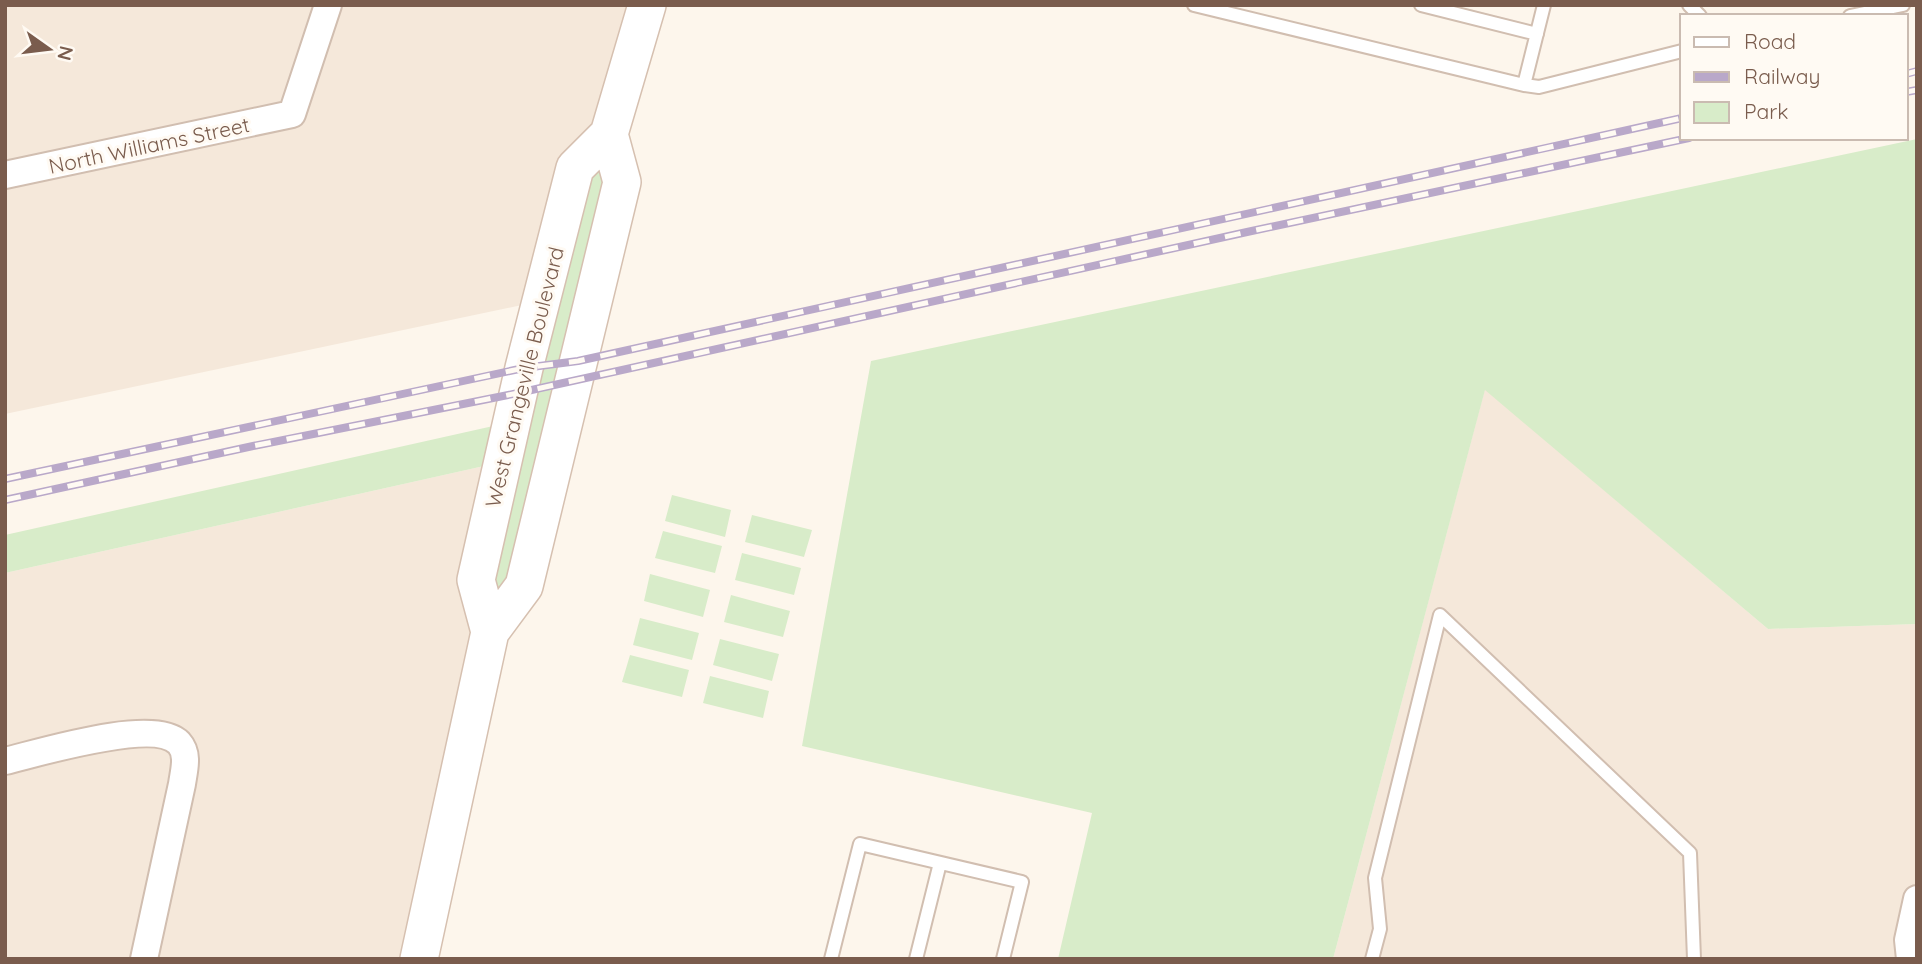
<svg xmlns="http://www.w3.org/2000/svg" width="1922" height="964" font-family="Quicksand,sans-serif">
<style>
.residential{fill:#f5e8da}
.green{fill:#d8ecc9}
.lines{fill:none;stroke-linecap:round;stroke-linejoin:round}
.service-casing{stroke:#d1beb0;stroke-width:16}
.minor-casing{stroke:#d1beb0;stroke-width:30}
.secondary-casing{stroke:#d6c0b0;stroke-width:40}
.service{stroke:#fff;stroke-width:12}
.minor{stroke:#fff;stroke-width:26}
.secondary{stroke:#fff;stroke-width:37}
.rail-casing{stroke:#b9a8c9;stroke-width:8}
.rail{stroke:#fffaf3;stroke-width:5;stroke-dasharray:16;stroke-linecap:butt}
.labels{text-anchor:middle;dominant-baseline:central;stroke-width:6;stroke-linejoin:round;paint-order:stroke}
.street-label{font-size:21px;fill:#7a5c4d;stroke:#fffaf3}
</style>
<rect width="100%" height="100%" fill="#fdf6ec"/>
<path class="residential" d="M5,5h642l-106,296 -536,113z
M1485,389l283,240 149,-5v335h-584z
M502,462l-12,170 -71,327h-414v-386z"/>
<path class="green" d="M609,134l13,48 -49,198 -83,252 12,-170 -497,111v-38l506,-113 64,-254z
M1917,139v485l-149,5 -283,-239 -152,569h-275l34,-146 -290,-67 69,-385z
M672,495l59,15 -6,27 -60,-16z
M752,515l60,15 -8,27 -59,-15z
M663,531l59,15 -7,27 -60,-15z
M742,553l59,15 -7,27 -59,-15z
M650,574l60,16 -7,27 -59,-16z
M731,595l59,16 -7,26 -59,-15z
M640,618l59,15 -7,27 -59,-15z
M720,639l59,15 -7,27 -59,-16z
M630,655l59,15 -7,27 -60,-15z
M710,676l59,15 -6,27 -60,-15z"/>
<g class="lines">
<defs>
<path id="service" d="M1194,5l330,80 15,2 143,-36
M1421,5l116,29
M1689,5l11,11
M1850,16l53,-11
M1524,85l20,-80
M831,959l29,-115 162,38 -19,77
M916,959l24,-96
M1372,959l8,-30 -5,-51 65,-263 250,238 4,106"/>
<path id="minor" d="M5,175l287,-61 36,-109
M5,761c34,-8 149,-44 174,-18 10,11 5,27 3,41l-38,175
M1910,959l-2,-19 9,-41"/>
<path id="secondary" d="M490,632l-14,-52 48,-212 51,-200 34,-34 38,-129
M419,959l71,-327 34,-46 98,-404 -13,-48"/>
</defs>
<use href="#service" class="service-casing"/>
<use href="#minor" class="minor-casing"/>
<use href="#secondary" class="secondary-casing"/>
<use href="#service" class="service"/>
<use href="#minor" class="minor"/>
<use href="#secondary" class="secondary"/>
<defs>
<path id="rail" d="M1906,74l11,-3
M1906,92l11,-2
M5,479l519,-111 54,-7 1104,-243
M5,500l248,-54 265,-53 729,-161 442,-94"/>
</defs>
<use href="#rail" class="rail-casing"/>
<use href="#rail" class="rail"/>
</g>
<g class="labels">
<g class="street-label">
<text transform="translate(149 145) rotate(-12)">North Williams Street</text>
<text transform="translate(524 377) rotate(-76)">West Grangeville Boulevard</text>
</g>
</g>
<rect width="1922" height="964" fill="none" stroke="#7a5c4d" stroke-width="14"/>
<rect x="1680" y="14" width="228" height="126" fill="#fffaf3" stroke="#cabbb1" stroke-width="2"/>
<rect x="1694" y="37" width="35" height="10" fill="#ffffff" stroke="#cabbb1" stroke-width="2"/>
<text x="1744" y="49" font-size="21" fill="#7a5c4d">Road</text>
<rect x="1694" y="72" width="35" height="10" fill="#b9a8c9" stroke="#cabbb1" stroke-width="2"/>
<text x="1744" y="84" font-size="21" fill="#7a5c4d">Railway</text>
<rect x="1694" y="102" width="35" height="21" fill="#d8ecc9" stroke="#cabbb1" stroke-width="2"/>
<text x="1744" y="119" font-size="21" fill="#7a5c4d">Park</text>
<g transform="translate(49 49) rotate(104)" stroke="#fffaf3" stroke-width="5" paint-order="stroke">
<path d="M0-5L12 26L0 18L-12 26Z" fill="#7a5c4d"/>
<text y="-10" font-size="19" font-weight="bold" text-anchor="middle" fill="#7a5c4d">N</text>
</g>
</svg>
